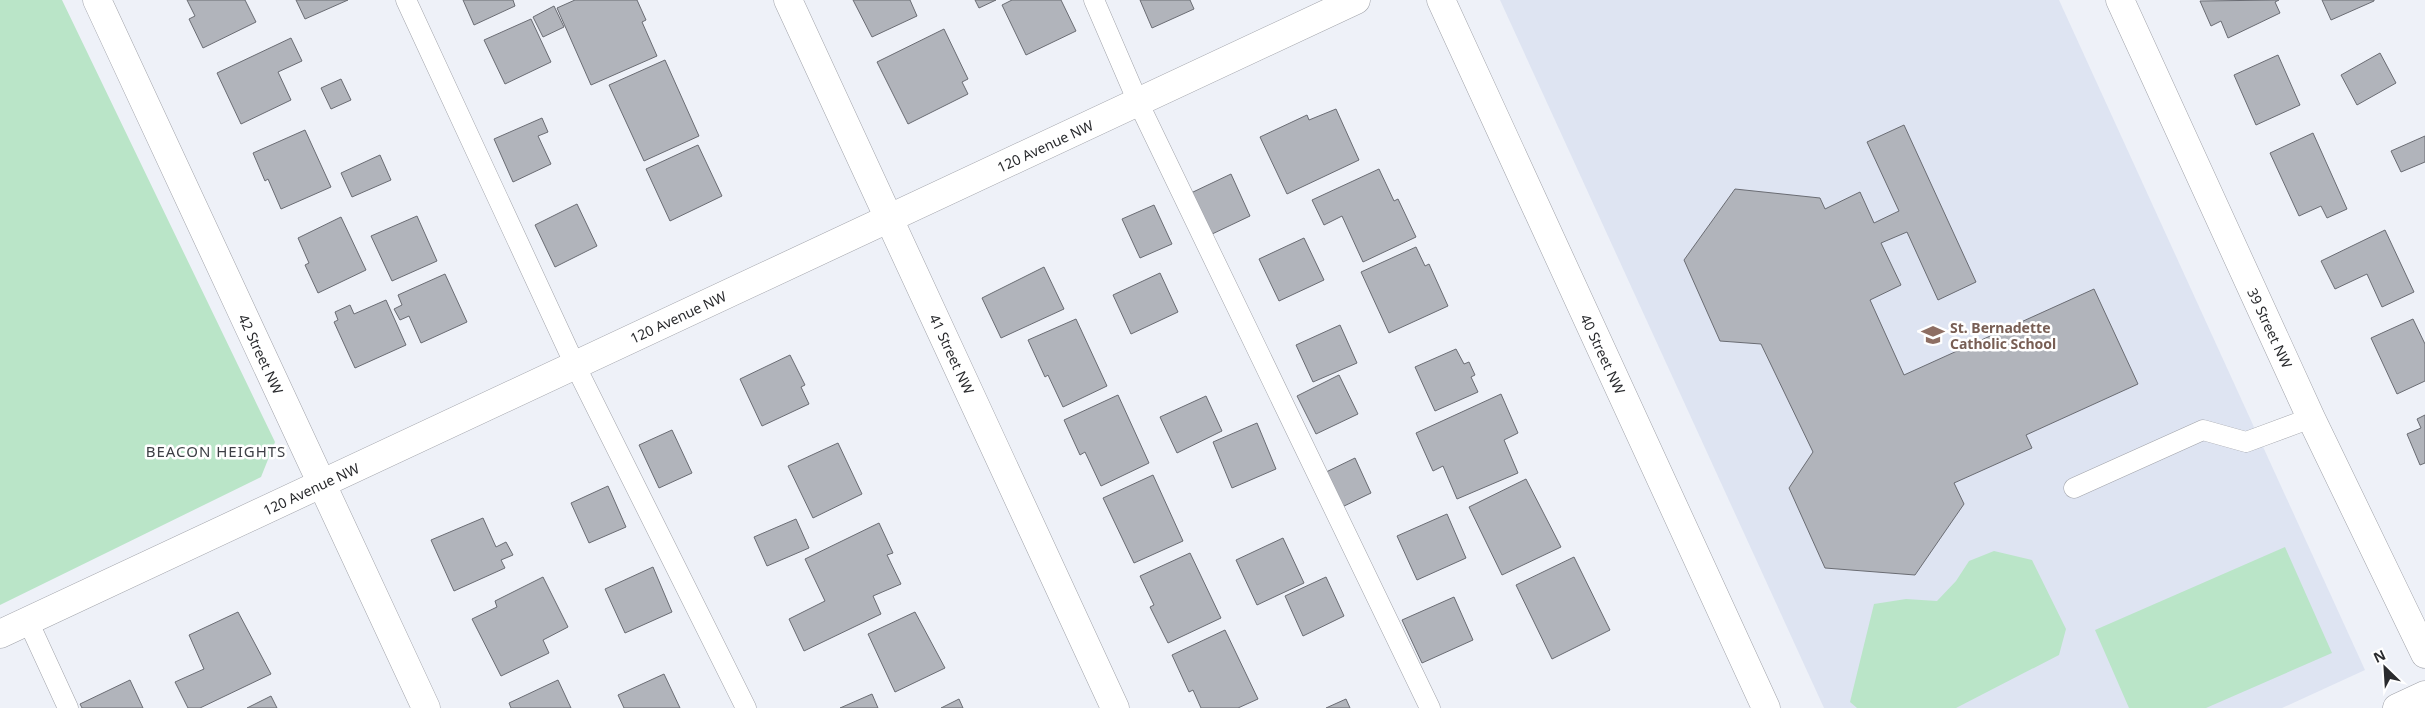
<svg xmlns="http://www.w3.org/2000/svg" width="2425" height="708" font-family="'Noto Sans',sans-serif">
<style>
.built{fill:#dee4f2}
.green{fill:#bae5c8}
.building{fill:#b1b4bb;stroke:#6a6c73}
.lines{fill:none;stroke-linecap:round;stroke-linejoin:round}
.lane-casing{stroke:#a0a2a9;stroke-width:21}
.street-casing{stroke:#a0a2a9;stroke-width:29}
.lane{stroke:#fff;stroke-width:20}
.street{stroke:#fff;stroke-width:28}
.labels{text-anchor:middle;dominant-baseline:central;stroke-width:5;stroke-linejoin:round;paint-order:stroke}
.street-label{font-size:14px;fill:#2a2b2e;stroke:#fff}
.education-label{font-size:14px;font-weight:bold;fill:#785e54;stroke:#fff;text-anchor:start}
.neighbourhood-label{font-size:15px;letter-spacing:1px;fill:#3e4046;stroke:#fff}
</style>
<rect width="100%" height="100%" fill="#eef1f8"/>
<path class="built" d="M1500,0h559l306,670 -83,38h-458z"/>
<path class="green" d="M0,0h62l213,442 -14,35 -261,128z
M2285,547l47,106 -126,55h-77l-34,-78z
M1994,551l38,9 34,69 -7,26 -103,53h-99l-7,-6 24,-98 32,-5 31,2 19,-20 13,-20z"/>
<path class="building" d="M187,0h58l11,22 -53,26 -14,-29 6,-3z
M296,0h52l-43,19z
M463,0h50l2,6 -41,19z
M575,0h62l9,20 -4,2 15,34 -66,29 -34,-77z
M853,0h57l7,16 -45,21z
M975,0h21l-17,8z
M1012,0h49l15,31 -50,24 -24,-50z
M1140,0h50l4,9 -42,19z
M2279,0l-4,2 5,11 -52,25 -7,-17 -10,5 -11,-25z
M2322,0h52v1l-43,19z
M554,6l10,21 -21,10 -10,-20z
M531,19l20,43 -46,22 -21,-44z
M944,29l24,50 -6,3 6,12 -60,30 -31,-62z
M291,38l11,23 -24,11 13,28 -50,24 -24,-51z
M2380,53l16,30 -39,22 -16,-30z
M2278,55l22,50 -44,20 -22,-50z
M665,60l34,76 -55,25 -35,-76z
M341,79l10,21 -20,9 -10,-21z
M1336,109l23,51 -72,34 -27,-57 47,-22 2,5z
M542,118l6,14 -10,4 13,28 -38,18 -19,-43z
M1904,125l72,157 -38,18 -31,-68 -26,11 20,42 -31,15 34,75 190,-86 44,95 -112,51 6,13 -78,35 10,21 -49,71 -90,-7 -36,-80 24,-36 -52,-108 -41,-3 -36,-81 51,-71 85,9 5,11 35,-17 14,31 25,-12 -32,-69z
M305,130l26,57 -50,22 -13,-30 -3,2 -12,-28z
M2313,133l34,76 -20,9 -6,-12 -22,10 -29,-63z
M2425,136v26l-24,10 -10,-21z
M698,145l24,51 -52,25 -24,-52z
M380,155l11,25 -39,17 -11,-24z
M1379,169l15,32 4,-2 18,38 -53,25 -21,-46 -18,9 -12,-25z
M1231,174l19,42 -40,19 -19,-42z
M577,204l20,42 -42,21 -20,-42z
M1154,205l18,39 -32,14 -18,-39z
M417,216l20,45 -45,20 -21,-45z
M341,217l25,53 -48,23 -13,-28 4,-2 -11,-25z
M2385,230l29,62 -32,15 -15,-33 -32,15 -14,-28z
M1304,238l20,42 -45,21 -20,-42z
M1416,247l9,19 4,-2 19,42 -59,27 -28,-61z
M1044,267l20,42 -63,29 -19,-40z
M1160,273l18,39 -47,22 -18,-39z
M445,274l22,48 -46,21 -12,-27 -9,4 -6,-11 8,-4 -4,-10z
M386,300l20,45 -51,23 -21,-46 4,-2 -3,-8 15,-7 4,9z
M1076,319l31,67 -44,21 -15,-32 -3,2 -17,-37z
M2413,319l12,25v37l-28,13 -26,-56z
M1340,325l17,38 -44,19 -17,-37z
M1456,349l8,15 5,-2 6,13 -4,2 7,15 -43,19 -20,-44z
M790,355l15,30 -4,2 8,17 -47,22 -22,-47z
M1339,375l19,39 -42,20 -19,-38z
M1501,394l17,39 -14,7 14,33 -61,26 -14,-33 -10,5 -17,-38z
M1118,395l31,68 -48,23 -16,-34 -5,3 -16,-35z
M1206,396l16,35 -45,22 -17,-36z
M2425,415v48l-5,2 -13,-31 14,-6 -4,-9z
M1257,423l19,46 -44,19 -19,-46z
M672,430l20,43 -33,15 -20,-43z
M838,443l24,51 -49,24 -25,-52z
M1355,458l16,35 -33,16 -16,-35z
M1153,475l30,66 -49,22 -31,-65z
M1526,479l35,68 -59,28 -33,-68z
M608,486l18,41 -37,16 -18,-40z
M1447,514l19,44 -49,22 -20,-44z
M483,518l13,29 10,-5 7,13 -12,5 4,8 -51,23 -23,-51z
M796,519l13,29 -42,18 -13,-29z
M879,523l14,30 -6,2 14,29 -28,12 8,18 -77,37 -15,-32 36,-18 -20,-42z
M1283,538l21,45 -47,22 -21,-45z
M1190,553l31,65 -53,25 -18,-36 4,-2 -14,-29z
M1574,557l36,73 -58,29 -36,-74z
M653,567l19,45 -47,21 -20,-44z
M543,577l25,50 -25,13 6,13 -48,23 -29,-57 25,-12 -2,-6z
M1326,577l18,39 -41,20 -18,-40z
M1454,597l19,43 -51,23 -20,-43z
M238,612l33,62 -71,34h-12l-13,-26 29,-13 -15,-34z
M915,612l30,56 -50,24 -27,-58z
M1225,630l33,69 -20,9h-37l-8,-18 -4,2 -17,-37z
M664,674l16,34h-56l-6,-13z
M130,680l13,28h-61l-2,-4z
M558,680l13,28h-60l-2,-5z
M872,694l6,14h-38z
M271,696l6,12h-30z
M959,699l4,9h-22z
M1346,699l4,9h-24z"/>
<g class="lines">
<defs>
<path id="lane" d="M406,0l169,365 171,343
M1094,0l44,102 292,606
M2074,488l129,-58 43,12 65,-24
M28,621l40,87"/>
<path id="street" d="M97,0l329,708
M788,0l327,708
M1441,0l325,708
M2120,0l191,418 114,236
M0,634l1356,-634
M2397,708l28,-13"/>
</defs>
<use href="#lane" class="lane-casing"/>
<use href="#street" class="street-casing"/>
<use href="#lane" class="lane"/>
<use href="#street" class="street"/>
</g>
<defs>
<symbol id="school-bare" viewBox="-9 -9 18 18"><path d="M0-5L7-2L0 1L-7-2ZM-4 1L0 2.5L4 1V4Q0 6-4 4Z" fill="#8d6e63" stroke="#fff" stroke-width="2.5" paint-order="stroke"/></symbol>
</defs>
<g fill-rule="evenodd">
<use href="#school-bare" x="1917" y="319" width="32" height="32"/>
</g>
<g class="labels">
<g class="street-label">
<text transform="translate(1045 146) rotate(-25)">120 Avenue NW</text>
<text transform="translate(678 317) rotate(-25)">120 Avenue NW</text>
<text transform="translate(2270 328) rotate(65)">39 Street NW</text>
<text transform="translate(261 354) rotate(65)">42 Street NW</text>
<text transform="translate(952 354) rotate(65)">41 Street NW</text>
<text transform="translate(1603 354) rotate(65)">40 Street NW</text>
<text transform="translate(311 489) rotate(-25)">120 Avenue NW</text>
</g>
<g class="education-label">
<text x="1950" y="327">St. Bernadette<tspan x="1950" dy="16">Catholic School</tspan></text>
</g>
<g class="neighbourhood-label">
<text x="216" y="451">BEACON HEIGHTS</text>
</g>
</g>
<g transform="translate(2385 668) rotate(335)" stroke="#ffffff" stroke-width="4" paint-order="stroke">
<path d="M0-4L9 19L0 12L-9 19Z" fill="#2a2b2e"/>
<text y="-8" font-size="14" font-weight="bold" text-anchor="middle" fill="#2a2b2e">N</text>
</g>
</svg>
